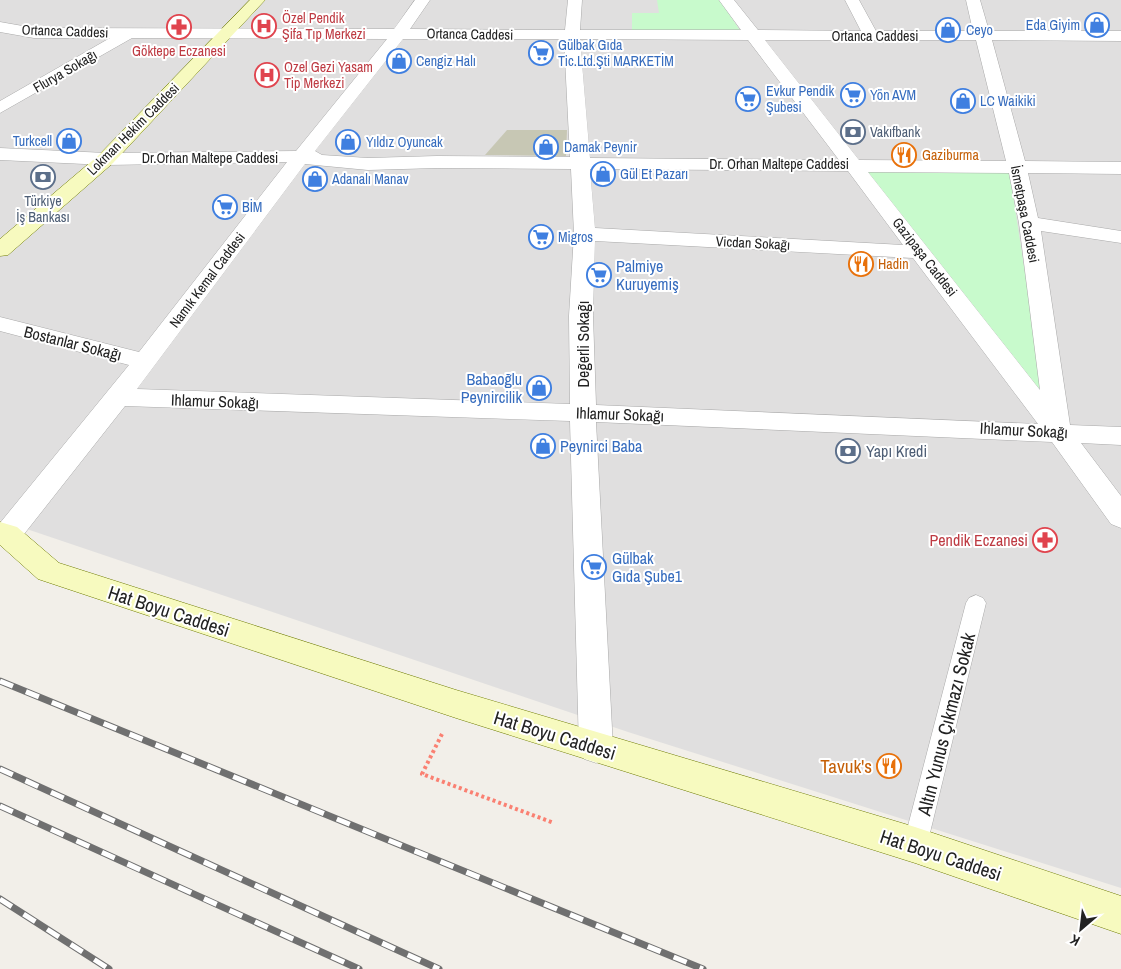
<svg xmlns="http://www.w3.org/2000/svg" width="1121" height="969" font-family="'Archivo Narrow',sans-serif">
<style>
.residential{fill:#e0dfdf}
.construction{fill:#c7c7b4}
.park{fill:#c8facc}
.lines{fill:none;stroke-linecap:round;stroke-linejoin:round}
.lane-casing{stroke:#a9a9a9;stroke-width:1}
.street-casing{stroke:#a9a9a9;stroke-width:1}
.secondary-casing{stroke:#707d05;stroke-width:1}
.path{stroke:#fa8072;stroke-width:4;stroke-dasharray:3 3;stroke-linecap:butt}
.lane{fill:#fff;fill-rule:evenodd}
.street{fill:#fff;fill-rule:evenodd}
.secondary{fill:#f7fabf;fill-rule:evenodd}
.rail-casing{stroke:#707070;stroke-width:7}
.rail{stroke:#fff;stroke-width:5;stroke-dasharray:14;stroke-linecap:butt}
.labels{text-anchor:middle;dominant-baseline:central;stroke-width:4;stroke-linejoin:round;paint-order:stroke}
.far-health-label{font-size:14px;fill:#be3a42;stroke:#fff;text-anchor:start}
.far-shop-label{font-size:14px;fill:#366cbe;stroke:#fff;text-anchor:start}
.far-street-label{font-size:14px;fill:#222;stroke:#fff}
.far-service-label{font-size:14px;fill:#4e5e75;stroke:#fff;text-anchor:start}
.far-food-label{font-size:14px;fill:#c56008;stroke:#fff;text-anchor:start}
.shop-label{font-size:16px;fill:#366cbe;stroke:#fff;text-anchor:start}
.street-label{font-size:16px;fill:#222;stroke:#fff}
.service-label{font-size:16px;fill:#4e5e75;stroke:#fff;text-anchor:start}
.health-label{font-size:16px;fill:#be3a42;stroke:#fff;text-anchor:end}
.near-street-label{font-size:19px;fill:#222;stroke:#fff}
.near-food-label{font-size:19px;fill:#c56008;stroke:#fff;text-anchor:end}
</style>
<rect width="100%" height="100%" fill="#f2efe9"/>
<path class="residential" d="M0,0h1121v888l-493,-156 -628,-212z"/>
<path class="construction" d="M507,130h60l-1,26 -81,-1z"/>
<path class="park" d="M657,0h63l21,32 -109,-1v-18h27z
M851,168l158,2 36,231z"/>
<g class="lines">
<defs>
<path id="lane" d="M976,595l7,3 3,5 -59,242 -4,8 -8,3 -8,-3 -4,-8 63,-242 3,-5z"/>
<path id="street" d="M415,0h15l-20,29 155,1 3,-30h14l-2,30h161l-22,-30h15l24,30 103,1 -16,-31h14l17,31h97l-7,-31h14l9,31h132v10l-129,-1 33,121 96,1v12l-93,-1 10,45 83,13v12l-80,-12 29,194 51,2v18l-40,-2 40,53v32l-10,-4 -59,-82 -456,-20 17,326 -5,11 -12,4 -12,-4 -5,-11 -9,-327 -445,-15 -108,137 -10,3 -7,-2v-21l129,-158 -129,-34v-14l139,35 148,-190 -181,3 -106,-5v-12l106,5 190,-2 91,-112 -255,-1 -132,75v-12l110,-63h-76l-34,-6v-10l34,6 360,1zM403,39h161l6,118 -133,-1 -69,2 -46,-3 -7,-4zM580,39l168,1 91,120 -249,-2zM765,40h211l30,121 -147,-1zM305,164l63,6 69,-2 134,1 3,65 -5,82 1,88 -433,-15zM590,169l258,2 55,74 -308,-17zM868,172l141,1 10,50 21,167zM595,241l318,17 125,166 -442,-19 -3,-89z"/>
<path id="secondary" d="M250,0h15l-152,163 -105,92 -8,1v-17l99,-84z
M0,522l17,5 42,36 397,127 459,137 206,69v38l-206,-71 -459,-145 -418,-139 -38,-34z"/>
</defs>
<use href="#lane" class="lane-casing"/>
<use href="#street" class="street-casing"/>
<use href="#secondary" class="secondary-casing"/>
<path class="path" d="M442,734l-20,40 132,49"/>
<use href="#lane" class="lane"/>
<use href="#street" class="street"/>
<use href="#secondary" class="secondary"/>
<defs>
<path id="rail" d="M0,681l703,288
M0,769l439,200
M0,806l359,163
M0,899l109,70"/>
</defs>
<use href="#rail" class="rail-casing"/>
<use href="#rail" class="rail"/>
</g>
<defs>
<symbol id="shop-ring" viewBox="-11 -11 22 22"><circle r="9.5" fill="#fff" stroke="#3f7fe0" stroke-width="1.5"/><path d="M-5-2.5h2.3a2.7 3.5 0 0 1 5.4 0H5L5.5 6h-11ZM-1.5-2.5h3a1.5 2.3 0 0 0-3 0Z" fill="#3f7fe0"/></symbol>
<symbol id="hospital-ring" viewBox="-11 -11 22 22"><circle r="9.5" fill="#fff" stroke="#e0444e" stroke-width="1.5"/><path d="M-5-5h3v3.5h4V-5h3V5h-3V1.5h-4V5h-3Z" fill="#e0444e"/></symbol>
<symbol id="pharmacy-ring" viewBox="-11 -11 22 22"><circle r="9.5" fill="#fff" stroke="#e0444e" stroke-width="1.5"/><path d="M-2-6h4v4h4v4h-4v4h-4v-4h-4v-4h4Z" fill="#e0444e"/></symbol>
<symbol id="supermarket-ring" viewBox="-11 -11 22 22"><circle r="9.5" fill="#fff" stroke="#3f7fe0" stroke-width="1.5"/><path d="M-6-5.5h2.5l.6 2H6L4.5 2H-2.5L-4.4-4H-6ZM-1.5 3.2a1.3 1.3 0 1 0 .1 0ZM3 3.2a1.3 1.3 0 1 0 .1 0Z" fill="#3f7fe0"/></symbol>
<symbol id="bank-ring" viewBox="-11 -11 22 22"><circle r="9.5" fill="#fff" stroke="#5c6f8a" stroke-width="1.5"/><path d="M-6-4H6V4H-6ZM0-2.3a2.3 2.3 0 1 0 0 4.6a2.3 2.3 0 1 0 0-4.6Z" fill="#5c6f8a"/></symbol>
<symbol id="restaurant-ring" viewBox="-11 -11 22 22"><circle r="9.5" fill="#fff" stroke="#e8710a" stroke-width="1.5"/><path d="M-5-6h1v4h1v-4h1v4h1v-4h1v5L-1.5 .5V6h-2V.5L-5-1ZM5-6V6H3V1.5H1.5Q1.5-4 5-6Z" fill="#e8710a"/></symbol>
</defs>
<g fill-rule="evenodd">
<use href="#shop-ring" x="1083" y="11" width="28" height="28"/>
<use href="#hospital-ring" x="250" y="12" width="28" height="28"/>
<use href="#pharmacy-ring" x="165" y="13" width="28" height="28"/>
<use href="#shop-ring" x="934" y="16" width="28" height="28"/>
<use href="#supermarket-ring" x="527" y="39" width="28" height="28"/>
<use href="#shop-ring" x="385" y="47" width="28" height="28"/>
<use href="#hospital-ring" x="253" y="61" width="28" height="28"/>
<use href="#supermarket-ring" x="839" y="81" width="28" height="28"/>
<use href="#supermarket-ring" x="734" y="85" width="28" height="28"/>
<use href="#shop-ring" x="949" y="87" width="28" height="28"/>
<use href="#bank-ring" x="839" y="118" width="28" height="28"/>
<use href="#shop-ring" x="55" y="127" width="28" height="28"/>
<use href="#shop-ring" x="334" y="128" width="28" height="28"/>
<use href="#shop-ring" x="532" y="133" width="28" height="28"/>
<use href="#restaurant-ring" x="890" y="141" width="28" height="28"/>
<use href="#shop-ring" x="589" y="160" width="28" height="28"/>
<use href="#bank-ring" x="29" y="163" width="28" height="28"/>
<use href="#shop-ring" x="301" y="165" width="28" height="28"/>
<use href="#supermarket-ring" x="211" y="193" width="28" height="28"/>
<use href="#supermarket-ring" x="527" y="223" width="28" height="28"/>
<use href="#restaurant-ring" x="847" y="250" width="28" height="28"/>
<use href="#supermarket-ring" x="585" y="261" width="28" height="28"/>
<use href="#shop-ring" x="525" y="374" width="28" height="28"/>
<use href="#shop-ring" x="529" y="432" width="28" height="28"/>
<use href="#bank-ring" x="834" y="437" width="28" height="28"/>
<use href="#pharmacy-ring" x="1031" y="526" width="28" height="28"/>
<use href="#supermarket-ring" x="580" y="553" width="28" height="28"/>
<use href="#restaurant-ring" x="875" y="752" width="28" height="28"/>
</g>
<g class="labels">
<g class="far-health-label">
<text x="282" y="18">Özel Pendik<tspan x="282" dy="16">Şifa Tıp Merkezi</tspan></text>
<text x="179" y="51" text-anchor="middle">Göktepe Eczanesi</text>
<text x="284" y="67">Ozel Gezi Yasam<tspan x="284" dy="16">Tip Merkezi</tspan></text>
</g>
<g class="far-shop-label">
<text x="1080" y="25" text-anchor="end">Eda Giyim</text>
<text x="966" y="30">Ceyo</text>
<text x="558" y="45">Gülbak Gıda<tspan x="558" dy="16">Tic.Ltd.Şti MARKETİM</tspan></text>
<text x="416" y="61">Cengiz Halı</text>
<text x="766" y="91">Evkur Pendik<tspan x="766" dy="16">Şubesi</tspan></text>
<text x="870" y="95">Yön AVM</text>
<text x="980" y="101">LC Waikiki</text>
<text x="52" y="141" text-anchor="end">Turkcell</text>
<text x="366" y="142">Yıldız Oyuncak</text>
<text x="564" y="147">Damak Peynir</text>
<text x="620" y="174">Gül Et Pazarı</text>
<text x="332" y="179">Adanalı Manav</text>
<text x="242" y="207">BİM</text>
<text x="558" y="237">Migros</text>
</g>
<g class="far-street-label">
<text transform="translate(65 31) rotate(2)">Ortanca Caddesi</text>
<text transform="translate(470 34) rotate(1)">Ortanca Caddesi</text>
<text x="875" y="36">Ortanca Caddesi</text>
<text transform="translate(65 71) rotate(-30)">Flurya Sokağı</text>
<text transform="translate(133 129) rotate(-45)">Lokman Hekim Caddesi</text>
<text x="210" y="158">Dr.Orhan Maltepe Caddesi</text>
<text x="779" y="164">Dr. Orhan Maltepe Caddesi</text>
<text transform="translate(1025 214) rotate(79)">İsmetpaşa Caddesi</text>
<text transform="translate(753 243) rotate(3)">Vicdan Sokağı</text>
<text transform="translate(925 257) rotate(52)">Gazipaşa Caddesi</text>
<text transform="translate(207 280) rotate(-53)">Namık Kemal Caddesi</text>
</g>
<g class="far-service-label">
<text x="870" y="132">Vakıfbank</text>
<text x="43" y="201" text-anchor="middle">Türkiye<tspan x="43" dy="16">İş Bankası</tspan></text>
</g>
<g class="far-food-label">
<text x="922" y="155">Gaziburma</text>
<text x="878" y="264">Hadin</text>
</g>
<g class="shop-label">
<text x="616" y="266">Palmiye<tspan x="616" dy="18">Kuruyemiş</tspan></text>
<text x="522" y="379" text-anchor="end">Babaoğlu<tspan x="522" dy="18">Peynircilik</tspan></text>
<text x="560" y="446">Peynirci Baba</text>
<text x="612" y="558">Gülbak<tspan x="612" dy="18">Gıda Şube1</tspan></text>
</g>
<g class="street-label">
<text transform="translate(73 343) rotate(14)">Bostanlar Sokağı</text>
<text transform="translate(583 344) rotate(-90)">Değerli Sokağı</text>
<text transform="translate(215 401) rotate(2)">Ihlamur Sokağı</text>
<text transform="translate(620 414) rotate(2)">Ihlamur Sokağı</text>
<text transform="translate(1024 430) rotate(3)">Ihlamur Sokağı</text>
</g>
<g class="service-label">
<text x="866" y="451">Yapı Kredi</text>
</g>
<g class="health-label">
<text x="1028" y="540">Pendik Eczanesi</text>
</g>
<g class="near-street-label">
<text transform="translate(169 611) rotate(18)">Hat Boyu Caddesi</text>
<text transform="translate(946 724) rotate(-76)">Altın Yunus Çıkmazı Sokak</text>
<text transform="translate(555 735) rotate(17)">Hat Boyu Caddesi</text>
<text transform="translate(941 855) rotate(18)">Hat Boyu Caddesi</text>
</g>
<g class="near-food-label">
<text x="872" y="766">Tavuk's</text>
</g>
</g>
<g transform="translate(1081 929) rotate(208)" stroke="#ffffff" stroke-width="4" paint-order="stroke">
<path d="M0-4L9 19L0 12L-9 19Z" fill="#222222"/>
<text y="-8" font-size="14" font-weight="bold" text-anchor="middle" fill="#222222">K</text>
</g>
</svg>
